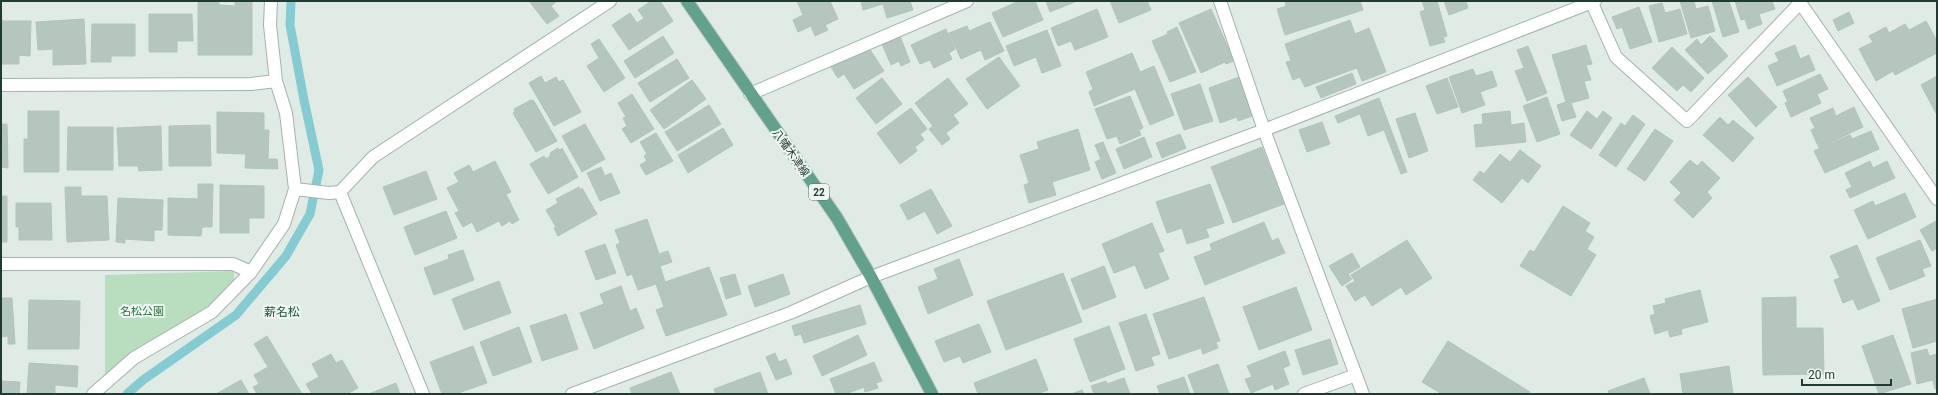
<svg xmlns="http://www.w3.org/2000/svg" width="1938" height="395" font-family="Roboto,'Noto Sans JP',sans-serif">
<style>
.green{fill:#b8ddbf}
.lines{fill:none;stroke-linecap:round;stroke-linejoin:round}
.stream{stroke:#86cbd1;stroke-width:9}
.building{fill:#b5c6be;stroke:#b2c4bc}
.street-casing{stroke:#a3b3ac;stroke-width:14}
.primary-casing{stroke:#c1c8c6;stroke-width:14}
.street{stroke:#fff;stroke-width:12}
.primary{stroke:#63a18d;stroke-width:12}
.labels{text-anchor:middle;dominant-baseline:central;stroke-width:4;stroke-linejoin:round;paint-order:stroke}
.shield{fill:#f0f7f3;stroke:#5e736c;stroke-width:1}
.shield-label{font-size:10px;font-weight:bold;fill:#203b32}
.street-label{font-size:11px;fill:#203b32;stroke:#f0f7f3}
.park-label{font-size:11px;fill:#2a7241;stroke:#f0f7f3}
.neighbourhood-label{font-size:12px;fill:#1c4d3e;stroke:#f0f7f3}
</style>
<rect width="100%" height="100%" fill="#e0ebe5"/>
<path class="green" d="M234,271v18l-22,23 -107,63v-100z"/>
<g class="lines">
<path class="stream" d="M127,394l16,-14 93,-65 50,-59 24,-42 9,-44 -15,-70 -14,-75 1,-24"/>
</g>
<path class="building" d="M1,1l1,20h29l-1,35 -11,-1v9h-18z
M198,1h21v4l16,1v-5h17v54h-54z
M529,1h28l-6,5 8,10 -12,8z
M651,1h9l13,20 -44,29 -17,-25 18,-12 7,10 7,-5 -6,-8z
M797,1h33l8,18 -13,6 3,5 -13,6 -4,-10 -13,6 -5,-12 10,-5z
M861,1h49l3,9 -26,8 -4,-14 -20,6z
M1019,1h16l8,19 -40,17 -11,-24z
M1046,1h31l-27,11z
M1110,1h37l4,9 -32,13z
M1285,1h75l3,9 -78,25 -8,-26 9,-3z
M1422,1h15l10,35 -4,1 2,5 -15,4 -10,-34 5,-2z
M1444,1h22l2,7 -19,7z
M1680,1h14l2,8 12,-3 7,25 -24,7z
M1712,1h17l10,31 -16,5z
M1735,1h37l3,8 -16,5 3,10 -14,5 -3,-10 -4,1z
M1662,3l3,10 15,-4 7,25 -28,8 -10,-36z
M1639,7l13,35 -22,7 -8,-22 -5,2 -5,-12z
M1097,9l11,28 -33,13 -4,-9 -13,5 -7,-18z
M1211,9l23,52 -8,3 -1,-2 -24,11 -22,-50z
M1849,12l5,11 -16,8 -5,-11z
M149,14h43l1,27h-16v11h-28z
M84,19l2,45 -33,1v-16l-15,1 -2,-28z
M1350,20l5,14 14,-6 17,44 -24,9 -5,-13 -52,19 -5,-10 -7,3 -7,-18 5,-1 -6,-17z
M1926,21l11,20v12l-42,22 -2,-4 -17,10 -17,-32 14,-7 -4,-6 17,-9 3,6 16,-9 4,6z
M990,22l14,29 -19,9 -4,-10 -20,9 -12,-26 18,-7 2,5z
M92,24h43v32h-24v6h-20z
M1177,27l19,45 -26,10 -18,-41 16,-7 -1,-2z
M946,29l9,20 -6,4 3,6 -18,9 -4,-8 -10,4 -9,-19z
M1047,30l14,36 -19,7 -6,-16 -22,9 -8,-20z
M663,36l11,17 -39,25 -11,-17z
M900,36l10,26 -9,4 -2,-5 -8,4 -9,-21z
M1710,36l18,20 -20,18 -23,-24 12,-11 4,6z
M599,39l26,39 -21,14 -17,-26 12,-8 -8,-14z
M867,45l17,26 -30,18 -10,-15 -6,4 -7,-11z
M1586,45l6,19 -6,1 5,15 -7,1 5,17 -18,5 5,14 -14,4 -5,-16 9,-3 -14,-47z
M1795,45l5,14 9,-4 6,15 -38,16 -9,-20 11,-5 -4,-8z
M1528,46l19,47 -20,8 -12,-30 9,-3 -7,-18z
M1672,47l32,31 -13,14 -8,-7 -6,6 -25,-23z
M1132,53l8,19 14,-6 20,49 -24,10 -15,-36 -41,17 -5,-14 4,-3 -7,-17z
M999,57l21,29 -33,23 -21,-30z
M677,59l12,19 -39,24 -12,-19z
M1473,69l3,7 16,-5 5,15 -17,6 5,13 -23,8 -13,-36z
M1352,73l4,11 -35,14 -5,-11z
M1820,74l8,15 -11,5 4,9 -30,14 -6,-14 3,-1 -5,-11z
M541,76l4,7 11,-6 3,5 4,-2 18,32 -27,14 -25,-43z
M1937,76v39l-16,-30z
M1239,77l13,39 -14,5 -1,-4 -17,6 -11,-35z
M1748,77l29,30 -21,20 -28,-32z
M882,78l20,26 -26,20 -20,-26z
M948,78l20,26 -15,11 6,8 -13,10 4,6 -8,6 -13,-16 4,-3 -18,-23z
M1447,78l11,29 -21,7 -11,-28z
M692,80l14,19 -42,30 -14,-19z
M1200,84l13,37 -29,9 -13,-36z
M632,94l22,35 -23,14 -9,-14 5,-3 -4,-8 3,-1 -8,-14z
M1130,96l13,32 -4,2 2,5 -21,9 -3,-8 -10,3 -12,-30z
M1547,97l13,37 -23,8 -14,-36z
M1379,98l28,74 -6,2 -17,-44 -16,6 -8,-22 -22,9 -3,-7z
M531,100l3,1 23,40 -21,11 -23,-39 2,-1 -1,-3z
M709,105l12,19 -44,27 -12,-19z
M1854,107l9,20 -44,21 -8,-18 4,-2 -5,-10 23,-10 3,8z
M911,108l16,21 -7,5 4,6 -9,7 2,4 -17,13 -23,-31z
M28,111h31v61h-35v-33h4z
M1510,111l1,14 13,-2 2,19 -50,5 -2,-22 9,-1 -1,-10z
M1587,111l10,8 6,-8 9,7 -21,31 -21,-14z
M217,112l47,1v17h5l-1,29h9l1,10 -33,-1 1,-14 -29,-1z
M1415,113l13,38 -19,7 -13,-39z
M1633,115l12,9 -29,43 -17,-12 22,-32 4,3z
M1720,117l8,8 5,-5 21,18 -21,24 -30,-27z
M1322,122l8,22 -23,8 -8,-22z
M1,124h6l1,44 -7,-1z
M585,124l20,35 -23,13 -20,-36z
M210,125l1,41h-42v-40z
M161,126l1,44 -23,1 -1,-5h-19l-2,-38z
M68,127h45v43h-46z
M723,128l10,17 -45,28 -10,-18z
M1078,129l12,41 -38,12 4,13 -27,8 -5,-18 5,-2 -9,-28 19,-6 -2,-7z
M1655,129l18,12 -28,40 -18,-12z
M1871,131l8,18 -54,24 -11,-22 36,-16 2,4z
M656,133l17,28 -27,14 -6,-10 7,-4 -3,-5 3,-2 -7,-12z
M1180,134l6,14 -24,10 -6,-15z
M1144,137l8,20 -28,12 -8,-20z
M1103,142l13,31 -14,6 -7,-17 6,-3 -6,-14z
M1262,147l22,57 -51,19 -22,-56z
M558,148l2,2 2,-2 16,29 -30,17 -18,-30 14,-8 2,3 5,-4 -1,-2z
M1520,150l21,16 -13,17 -6,-5 -20,25 -29,-23 7,-9 4,3 16,-20 10,8z
M1690,160l7,6 5,-5 18,17 -13,14 5,6 -19,20 -19,-18 7,-7 -11,-11z
M495,161l16,31 -5,2 13,26 -7,4 -2,-3 -8,5 -3,-5 -22,11 -5,-10 -9,5 -8,-14 4,-2 -12,-23 12,-6 -5,-9 15,-8 4,7z
M1870,161l3,7 14,-7 8,17 -45,20 -4,-8 6,-3 -7,-14z
M601,167l4,9 6,-3 9,20 -20,8 -13,-28z
M426,171l11,28 -43,16 -11,-28z
M198,184h15l-1,43h-10l-1,9 -33,-1v-37l30,1z
M1210,184l14,39 -18,6 3,8 -22,7 -5,-16 -15,5 -11,-31z
M220,185l44,1v32h-15v15h-29z
M65,187h16v9h26l2,44 -42,2z
M579,187l1,3 2,-2 15,26 -39,22 -4,-8 2,-1 -10,-17 12,-7 -2,-4z
M931,189l21,37 -15,8 -12,-23 -17,9 -8,-15z
M1905,193l11,24 -48,22 -14,-29 19,-9 2,5z
M1,196h6v46h-6z
M118,198l45,2 -1,30h-8v11l-29,-2v4l-9,-1z
M16,203h35l1,37h-33v-13h-3z
M1563,206l27,17 -5,8 9,6 -7,12 9,6 -25,41 -51,-30 10,-16 4,2z
M446,211l11,27 -42,17 -11,-28z
M647,219l12,35 9,-3 4,11 -12,4 5,16 44,-15 18,48 -61,21 -10,-26 8,-3 -8,-23 -18,6 -6,-16 -5,2 -11,-31 4,-2 -5,-13z
M1936,221l1,27 -5,3 -12,-21z
M1264,222l8,19 6,-3 7,15 -80,32 -11,-28 18,-7 -2,-6z
M1152,223l12,28 -6,2 11,26 -24,10 -10,-24 -21,8 -12,-29z
M1407,240l25,38 -26,17 -5,-8 -29,19 -7,-11 -10,6 -9,-15 9,-5 -4,-6z
M1920,240l11,26 -9,3 3,7 -35,14 -14,-32z
M605,244l11,29 -20,7 -11,-29z
M1857,245l23,56 -22,9 -5,-11 -10,4 -9,-23 6,-2 -10,-22z
M463,250l11,30 -40,15 -10,-27 25,-9 -1,-4z
M1352,253l8,14 -12,7 4,5 -10,7 -13,-20z
M959,259l14,36 -45,19 -10,-27 20,-8 -4,-10z
M1104,266l12,31 -33,13 -12,-31z
M1063,273l19,49 -76,28 -19,-49z
M735,274l6,20 -15,5 -6,-21z
M783,274l7,20 -35,13 -7,-21z
M499,281l12,32 -47,17 -12,-31z
M621,286l9,25 6,-3 8,20 -50,21 -14,-36 24,-9 -4,-10z
M1296,287l16,43 -53,20 -16,-43z
M1700,290l8,32 -27,7 1,5 -12,3 -2,-7 -13,4 -5,-18 5,-2 -2,-8 13,-3 -1,-4z
M1204,297l16,44 -4,1 2,6 -15,6 -2,-6 -32,11 -16,-45z
M1796,297v31h27l1,46 -61,1 -1,-77z
M1,298h11l3,46h-7v-8l-7,1z
M1937,299v42l-24,7 -11,-39z
M29,300l51,1 -1,48h-51z
M860,305l6,19 -62,19 -3,-9 -6,2 -3,-10z
M566,314l12,35 -36,12 -12,-35z
M1146,314l14,40 -9,3 3,8 -18,6 -17,-48z
M979,324l12,28 -28,11 -3,-7 -16,6 -9,-21z
M1109,326l16,43 -35,13 -16,-43z
M519,327l13,35 -39,14 -13,-34z
M858,335l9,20 -45,21 -9,-20z
M1893,335l18,49 -32,10 -17,-48z
M267,336l35,58h-45l-4,-7 6,-3 -5,-9 14,-8 -14,-23z
M1330,339l8,25 -35,11 -8,-25z
M1448,341l82,51 -1,2h-87l-20,-12z
M473,346l14,37 -32,11h-13l-12,-32z
M1927,349l2,7 8,-2v34l-2,1 -2,-9 -16,4 -6,-31z
M1285,351l5,14 -7,3 6,16 -14,6 -2,-6 -22,9 -6,-14 7,-2 -5,-11z
M775,353l4,9 7,-3 6,15 -16,6 -10,-23z
M331,354l5,9 6,-3 16,28 -11,6h-35l-6,-10 13,-7 -7,-13z
M1036,359l12,31 -11,4h-59l-4,-11z
M874,362l8,19 -6,2 2,5 -13,4 -1,-5 -18,7h-10l-6,-15z
M29,363l49,3 -1,21 -22,-2v9h-28z
M1218,364l11,30h-34l-7,-19z
M1729,366l4,28h-50l-3,-20z
M671,372l9,22h-48l-2,-6z
M760,372l8,22h-52l-2,-5z
M1184,377l6,17h-30l-3,-8z
M1124,378l6,16h-36l-3,-8 15,-5 1,3z
M1644,378l6,16h-41l-1,-3z
M241,380l8,14h-33z
M1,381l19,1 -1,12h-18z
M396,383l4,11h-31z
M1082,390l2,4h-13z"/>
<g class="lines">
<defs>
<path id="street" d="M1220,1l44,129 99,264
M1591,1l25,56 71,64 113,-118
M1799,1l138,198
M1,85l250,-1 25,-3
M750,94l217,-93
M295,189l34,4 11,-1 33,-35 237,-156
M340,192l83,202
M1,264h232l18,8
M93,394l41,-36 78,-46 39,-40 33,-48 11,-35 -9,-76 -10,-32 -6,-56 1,-24
M572,394l218,-81 81,-36 393,-147 331,-129
M1304,394l52,-19"/>
<path id="primary" d="M687,1l150,217 34,59 61,117"/>
</defs>
<use href="#street" class="street-casing"/>
<use href="#primary" class="primary-casing"/>
<use href="#street" class="street"/>
<use href="#primary" class="primary"/>
</g>
<g class="labels">
<rect class="shield" x="809" y="184" width="20" height="16" rx="3"/>
<g class="shield-label">
<text x="819" y="192">22</text>
</g>
<g class="street-label">
<text transform="translate(791 153) rotate(55)">八幡木津線</text>
</g>
<g class="park-label">
<text x="142" y="311">名松公園</text>
</g>
<g class="neighbourhood-label">
<text x="282" y="312">薪名松</text>
</g>
</g>
<rect width="1938" height="395" fill="none" stroke="#203b32" stroke-width="4"/>
<path d="M1802 379v6h89v-6" fill="none" stroke="#203b32" stroke-width="2"/>
<text x="1808" y="379" font-size="12" fill="#203b32" stroke="#f0f7f3" stroke-width="3" paint-order="stroke">20 m</text>
</svg>
